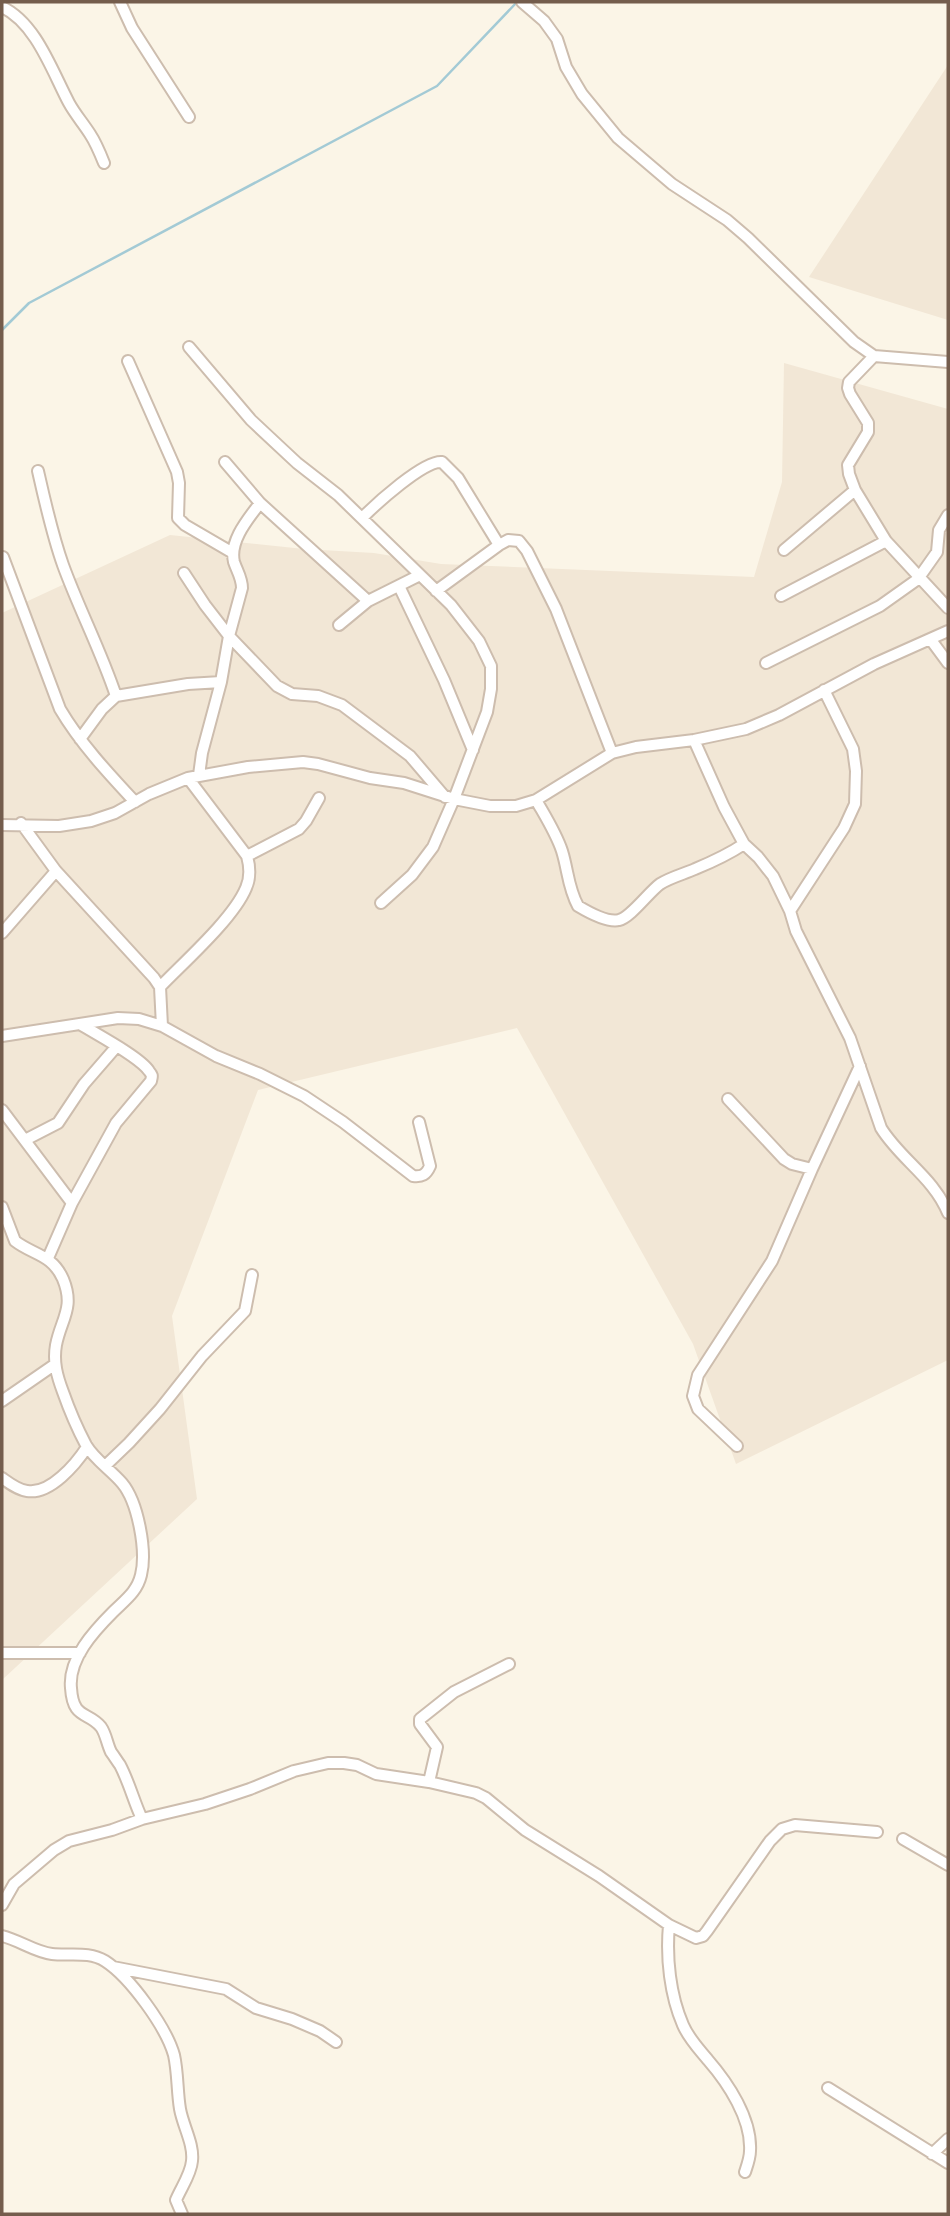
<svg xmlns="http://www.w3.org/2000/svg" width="950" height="2216" font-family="Arial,sans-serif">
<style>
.residential{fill:#f2e7d6}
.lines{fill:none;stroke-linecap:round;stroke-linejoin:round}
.stream{stroke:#a3cad5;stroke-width:2.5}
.minor-casing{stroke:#cdbdae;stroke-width:14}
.minor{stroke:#fff;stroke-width:10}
</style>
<rect width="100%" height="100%" fill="#fbf5e7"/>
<path class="residential" d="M948,65v255l-139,-43z
M784,363l164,46v951l-212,104 -43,-120 -176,-316 -259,62 -86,226 25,183 -195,181v-1067l168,-78 134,14 70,4 67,11 313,13 28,-95z"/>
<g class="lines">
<path class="stream" d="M2,330l27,-27 408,-217 80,-84"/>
<defs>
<path id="minor" d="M120,2l12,26 57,89
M522,2l22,19 13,18 9,28 16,27 36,44 54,46 55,36 21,18 106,104 20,14 74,6
M2,7c34,16 50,64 67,96 6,11 14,20 21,31 6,9 10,19 14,29
M189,347l62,73 46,43 41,32 113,110 28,36 12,25v23l-4,23 -33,87 -21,48 -21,28 -31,28
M874,356l-25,26 -1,6 2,6 18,29v9l-20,33 1,9 6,16 31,51 62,67
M128,361l49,111 2,11 -1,35 7,7 48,28
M225,462l35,41 108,98
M38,471c7,31 14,63 25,94 16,44 38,86 53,131
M362,518c14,-14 62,-58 80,-56l16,16 41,67
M784,550l71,-60
M3,557l57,152c20,34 48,64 75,93
M184,573l21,32 24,31 48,50 15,8 26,2 24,9 68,51 35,41
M399,586l45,94 29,70
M436,591l63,-46 9,-5 11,1 8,10 29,58 56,144
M781,596l105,-55
M339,625l29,-24 52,-26
M931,640l17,23
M766,663l114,-57 38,-27 19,-27 2,-22 9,-15
M80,739l22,-30 14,-13 72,-12 33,-2
M694,740l30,67 20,37 14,13 15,19 17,35 6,20 54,107 31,90c19,31 53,50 67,85
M199,775l3,-22 19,-71 8,-46 13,-48c0,-10 -5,-17 -8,-26 -5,-21 14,-43 26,-59
M536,800c9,16 20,33 26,51 6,19 6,37 16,55 10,6 29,17 41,14 11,-2 30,-28 41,-36 11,-7 24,-10 35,-15 17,-7 34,-15 49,-25
M21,823l35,48 98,107 6,9 2,39
M2,825l57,1 32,-5 24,-8 34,-19 39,-16 60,-11 55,-5 15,2 52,14 34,5 50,16 36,7h26l20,-6 76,-47 24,-6 58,-7 52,-11 33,-14 95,-51 74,-33
M247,856l52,-27 7,-8 13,-23
M790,911l54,-83 11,-24 1,-33 -3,-22 -29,-59
M2,933l54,-62
M160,987c24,-25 73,-68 86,-99 5,-11 4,-21 1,-32l-59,-78
M2,1036l116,-18 21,1 23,7 54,30 44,18 44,22 39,26 70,54c9,1 13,-1 17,-10l-11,-44
M728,1099l56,60 8,5 20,5
M2,1110l70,93
M25,1140l33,-17 26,-39 33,-38
M2,1207l13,34c18,14 37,13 48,38 12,29 -2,40 -7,66 -3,17 1,31 7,47 6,17 14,36 23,53 9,15 25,25 36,38 16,19 25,68 19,92 -4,17 -16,25 -28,37 -19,19 -45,47 -42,76 2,32 17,23 30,39 5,7 6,17 10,25 3,4 6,9 9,13 9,17 14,37 22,54
M48,1258l24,-55 44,-80 35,-42c1,-5 2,-5 -2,-10 -9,-14 -53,-37 -69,-47
M2,1401l52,-36
M737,1446l-39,-37 -5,-13 5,-21 74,-114 40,-92 48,-103
M105,1466l24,-23 31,-34 42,-53 43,-45 7,-36
M2,1478c7,5 16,12 25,13 23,4 49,-27 60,-44
M2,1653h78
M429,1782l8,-35 -17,-23v-5l34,-27 55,-28
M903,1839l45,26
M2,1905l12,-21 40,-34 15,-9 43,-11 30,-11 63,-15 45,-15 44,-18 34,-8h16l13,2 19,9 53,8 47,11 10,5 39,32 74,46 70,49 27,13 7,-2 4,-5 63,-90 12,-12 13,-4 82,7
M669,1925c-3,33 1,70 14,100 6,14 16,24 25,35 20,23 44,59 42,91 0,7 -3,15 -5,21
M2,1936c17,4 33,16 50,18 18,2 37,-3 53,7 25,16 61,66 69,94 4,18 3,36 6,54 3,17 14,35 12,52 -1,13 -11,27 -16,39l6,14
M113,1967l113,22 30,19 36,11 28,12 16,11
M828,2088l120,75
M932,2154l16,-15"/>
</defs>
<use href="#minor" class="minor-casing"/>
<use href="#minor" class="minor"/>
</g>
<rect width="950" height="2216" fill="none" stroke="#745d4d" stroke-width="7"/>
</svg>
